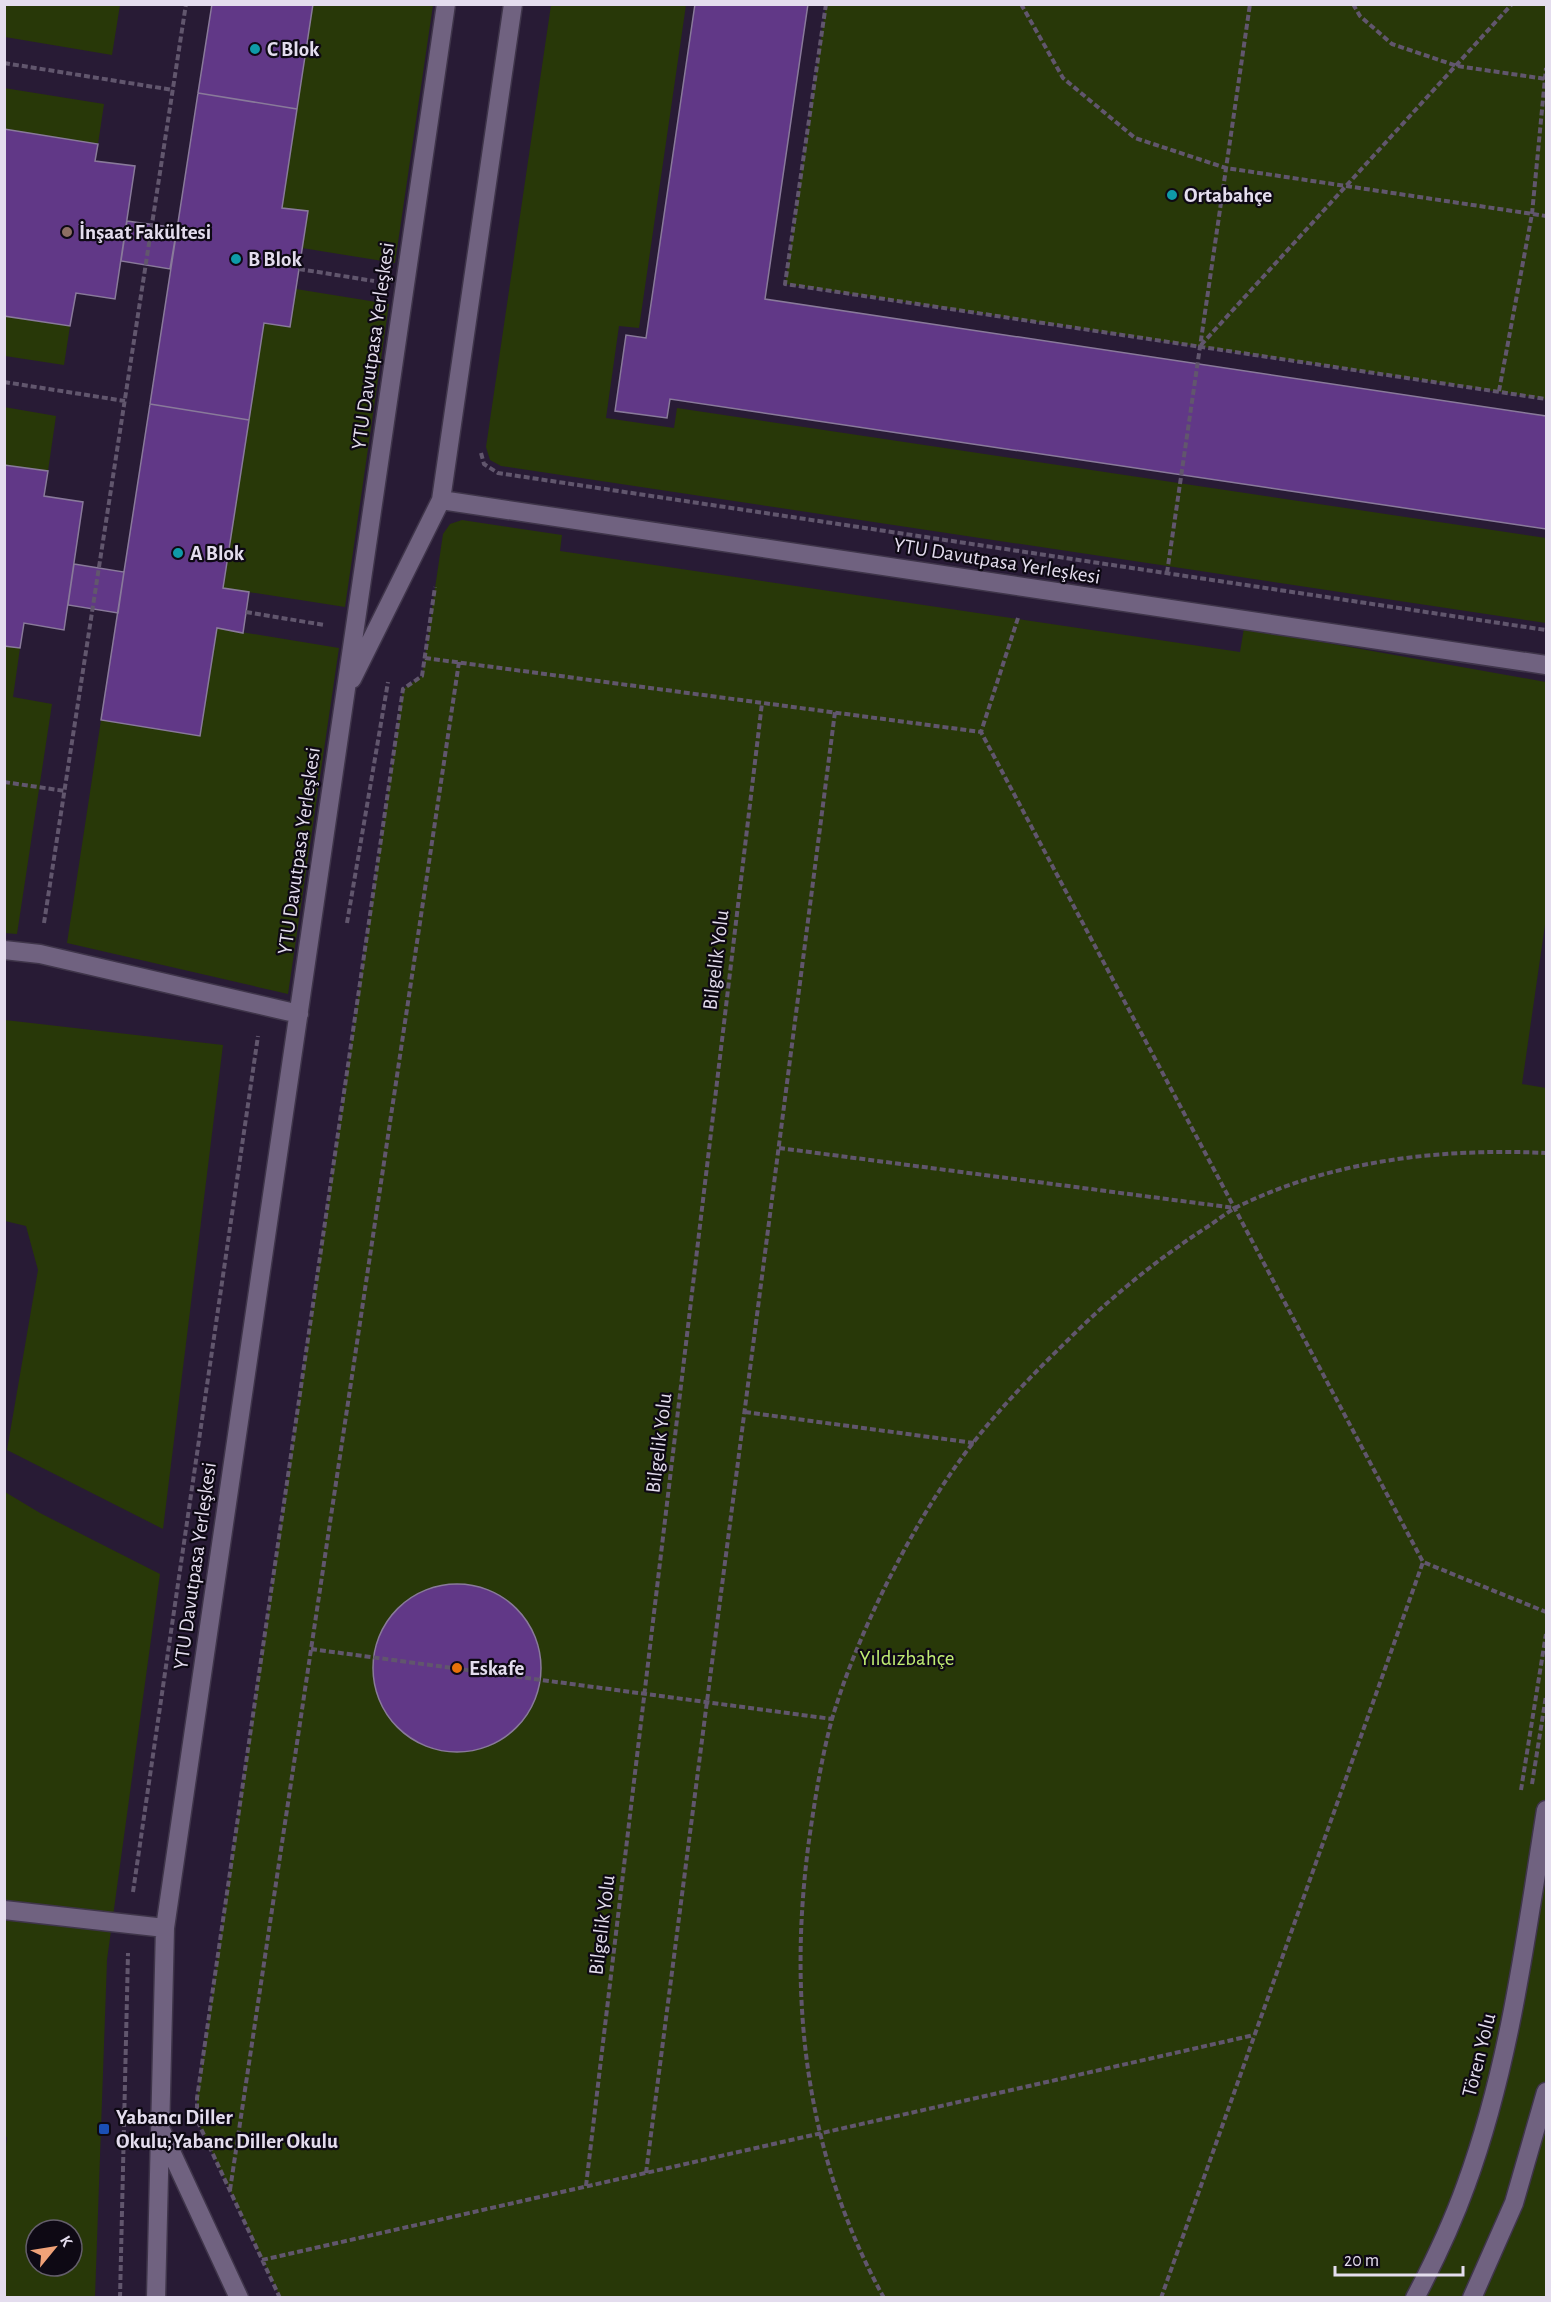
<svg xmlns="http://www.w3.org/2000/svg" width="1551" height="2302" font-family="'Alegreya Sans',sans-serif">
<style>
.green{fill:#283808;fill-rule:evenodd}
.building{fill:#613887;stroke:#897a9a;stroke-width:1.5}
.lines{fill:none;stroke-linecap:round;stroke-linejoin:round}
.minor-casing{stroke:#3f354a;stroke-width:21}
.path{stroke:#61566d;stroke-width:4;stroke-dasharray:6 3;stroke-linecap:butt}
.minor{stroke:#706280;stroke-width:18}
.culture-dot{fill:#0f9aa8;stroke:#0e0914;stroke-width:2}
.education-dot{fill:#8d6e63;stroke:#0e0914;stroke-width:2}
.food-dot{fill:#e8710a;stroke:#0e0914;stroke-width:2}
.transit-dot{fill:#1a4fb4;stroke:#0e0914;stroke-width:2}
.labels{text-anchor:middle;dominant-baseline:central;stroke-width:4.5;stroke-linejoin:round;paint-order:stroke}
.poi-label{font-size:21px;font-weight:bold;fill:#e4ddee;stroke:#0e0914;text-anchor:start}
.street-label{font-size:21px;fill:#e4ddee;stroke:#0e0914}
.park-label{font-size:21px;fill:#c1ee73;stroke:#0e0914}
</style>
<rect width="100%" height="100%" fill="#281b35"/>
<path class="green" d="M4,5h116l-8,50 -107,-18z
M313,5h120l-38,258 -93,-15 6,-36 -26,-4z
M551,5h135l-47,323 -20,-2 -13,92 68,10 3,-20 869,130v85l-1045,-157 -11,-6 -4,-13z
M826,5h720v394l-761,-115z
M4,88l100,16 -6,40 -93,-15z
M296,289l93,15 -44,303 -122,-19 41,-265 26,4z
M4,316l66,10 -6,39 -59,-9z
M4,407l52,9 -8,55 -43,-6z
M462,520l100,15 -2,16 680,101 4,-24 302,54v236l-24,166 24,4v1209h-1266l-83,-177v-22l206,-1409 19,-13 21,-142 7,-10z
M217,628l122,20 -51,346 -221,-51 34,-223 99,16z
M4,646l16,2 -7,49 39,7 -35,230 -13,-1z
M5,1020l218,25 -60,484 -156,-79 31,-180 -12,-44 -21,-5z
M5,1492l35,21 120,61 -53,386 -12,337h-90l-1,-134 3,-26h-2zM36,2230h36v36h-36z"/>
<path class="building" d="M212,4h101l-16,105 -99,-16z
M695,4h113l-43,295 781,117v113l-876,-130 -3,19 -52,-7 11,-76 20,3z
M198,93l99,16 -15,99 26,3 -18,116 -26,-4 -15,97 -99,-16z
M4,129l94,15 -3,17 40,5 -20,133 -39,-6 -6,33 -66,-10z
M127,221l50,7 -7,41 -49,-8z
M150,404l99,16 -26,168 26,4 -6,41 -26,-5 -17,108 -99,-16z
M4,465l44,6 -4,25 39,6 -19,128 -40,-7 -4,25 -16,-2z
M74,564l50,8 -6,41 -50,-8z
M373 1668a84 84 0 1 1 168 0a84 84 0 1 1-168 0Z"/>
<g class="lines">
<defs>
<path id="minor" d="M441,500l1105,165
M352,679l89,-179 72,-496
M4,950l36,4 259,60
M4,1910l161,18
M162,2132l77,166
M156,2298l9,-370 281,-1924
M1415,2298c19,-36 37,-74 51,-113 44,-120 60,-249 80,-375
M1472,2298l42,-95 32,-111"/>
</defs>
<use href="#minor" class="minor-casing"/>
<path class="path" d="M826,4l-41,280 761,115
M1021,4l42,74 72,60 91,30 320,48
M1353,4l7,12 32,28 65,22 89,13
M4,63l169,27
M299,269l75,12
M1201,345l311,-341
M4,382l121,19
M1499,391l33,-177 14,-146
M481,453l3,11 14,9 1048,157
M1167,573l83,-569
M246,612l78,13
M1018,618l-37,114 442,830 123,50
M425,658l556,74
M4,782l61,9
M44,923l142,-919
M347,923l41,-241
M779,1148l456,60
M745,1412l229,31
M311,1649l521,70
M1532,1784l14,-88
M1521,1790l25,-156
M133,1892l125,-856
M646,2173l189,-1461
M586,2186l176,-1483
M230,2190l229,-1528
M262,2260l992,-225
M120,2298l8,-345
M280,2298l-83,-178v-22l206,-1409 19,-13 13,-89
M884,2298c-82,-148 -98,-312 -72,-478 5,-33 11,-68 20,-101 24,-82 76,-186 126,-256 32,-45 71,-85 111,-124 41,-41 86,-78 135,-110 11,-7 22,-16 33,-22 95,-47 205,-59 309,-54
M1161,2298l262,-736"/>
<use href="#minor" class="minor"/>
</g>
<g class="culture-dot">
<circle cx="255" cy="49" r="6"/>
<circle cx="1172" cy="195" r="6"/>
<circle cx="236" cy="259" r="6"/>
<circle cx="178" cy="553" r="6"/>
</g>
<circle class="education-dot" cx="67" cy="232" r="6"/>
<circle class="food-dot" cx="457" cy="1668" r="6"/>
<rect class="transit-dot" x="98" y="2123" width="12" height="12" rx="3"/>
<g class="labels">
<g class="poi-label">
<text x="267" y="49">C Blok</text>
<text x="1184" y="195">Ortabahçe</text>
<text x="79" y="232">İnşaat Fakültesi</text>
<text x="248" y="259">B Blok</text>
<text x="190" y="553">A Blok</text>
<text x="469" y="1668">Eskafe</text>
<text x="116" y="2117">Yabancı Diller<tspan x="116" dy="24">Okulu;Yabanc Diller Okulu</tspan></text>
</g>
<g class="street-label">
<text transform="translate(373 346) rotate(-82)">YTU Davutpasa Yerleşkesi</text>
<text transform="translate(997 561) rotate(9)">YTU Davutpasa Yerleşkesi</text>
<text transform="translate(299 851) rotate(-82)">YTU Davutpasa Yerleşkesi</text>
<text transform="translate(716 960) rotate(-83)">Bilgelik Yolu</text>
<text transform="translate(659 1443) rotate(-83)">Bilgelik Yolu</text>
<text transform="translate(195 1566) rotate(-82)">YTU Davutpasa Yerleşkesi</text>
<text transform="translate(602 1925) rotate(-83)">Bilgelik Yolu</text>
<text transform="translate(1479 2055) rotate(-76)">Tören Yolu</text>
</g>
<g class="park-label">
<text x="907" y="1658">Yıldızbahçe</text>
</g>
</g>
<rect width="1551" height="2302" fill="none" stroke="#e4ddee" stroke-width="12"/>
<g transform="translate(54 2248) rotate(60)"><circle r="28" fill="#0e0914" stroke="#645e6b" stroke-width="1.5"/>
<path d="M0-4.5L10 22L0 15L-10 22Z" fill="#f0a278"/>
<text y="-9" font-size="16" font-weight="bold" text-anchor="middle" fill="#e4ddee">K</text>
</g>
<path d="M1335 2266v9h128v-9" fill="none" stroke="#e4ddee" stroke-width="3"/>
<text x="1344" y="2266" font-size="18" fill="#e4ddee" stroke="#0e0914" stroke-width="4.5" paint-order="stroke">20 m</text>
</svg>
